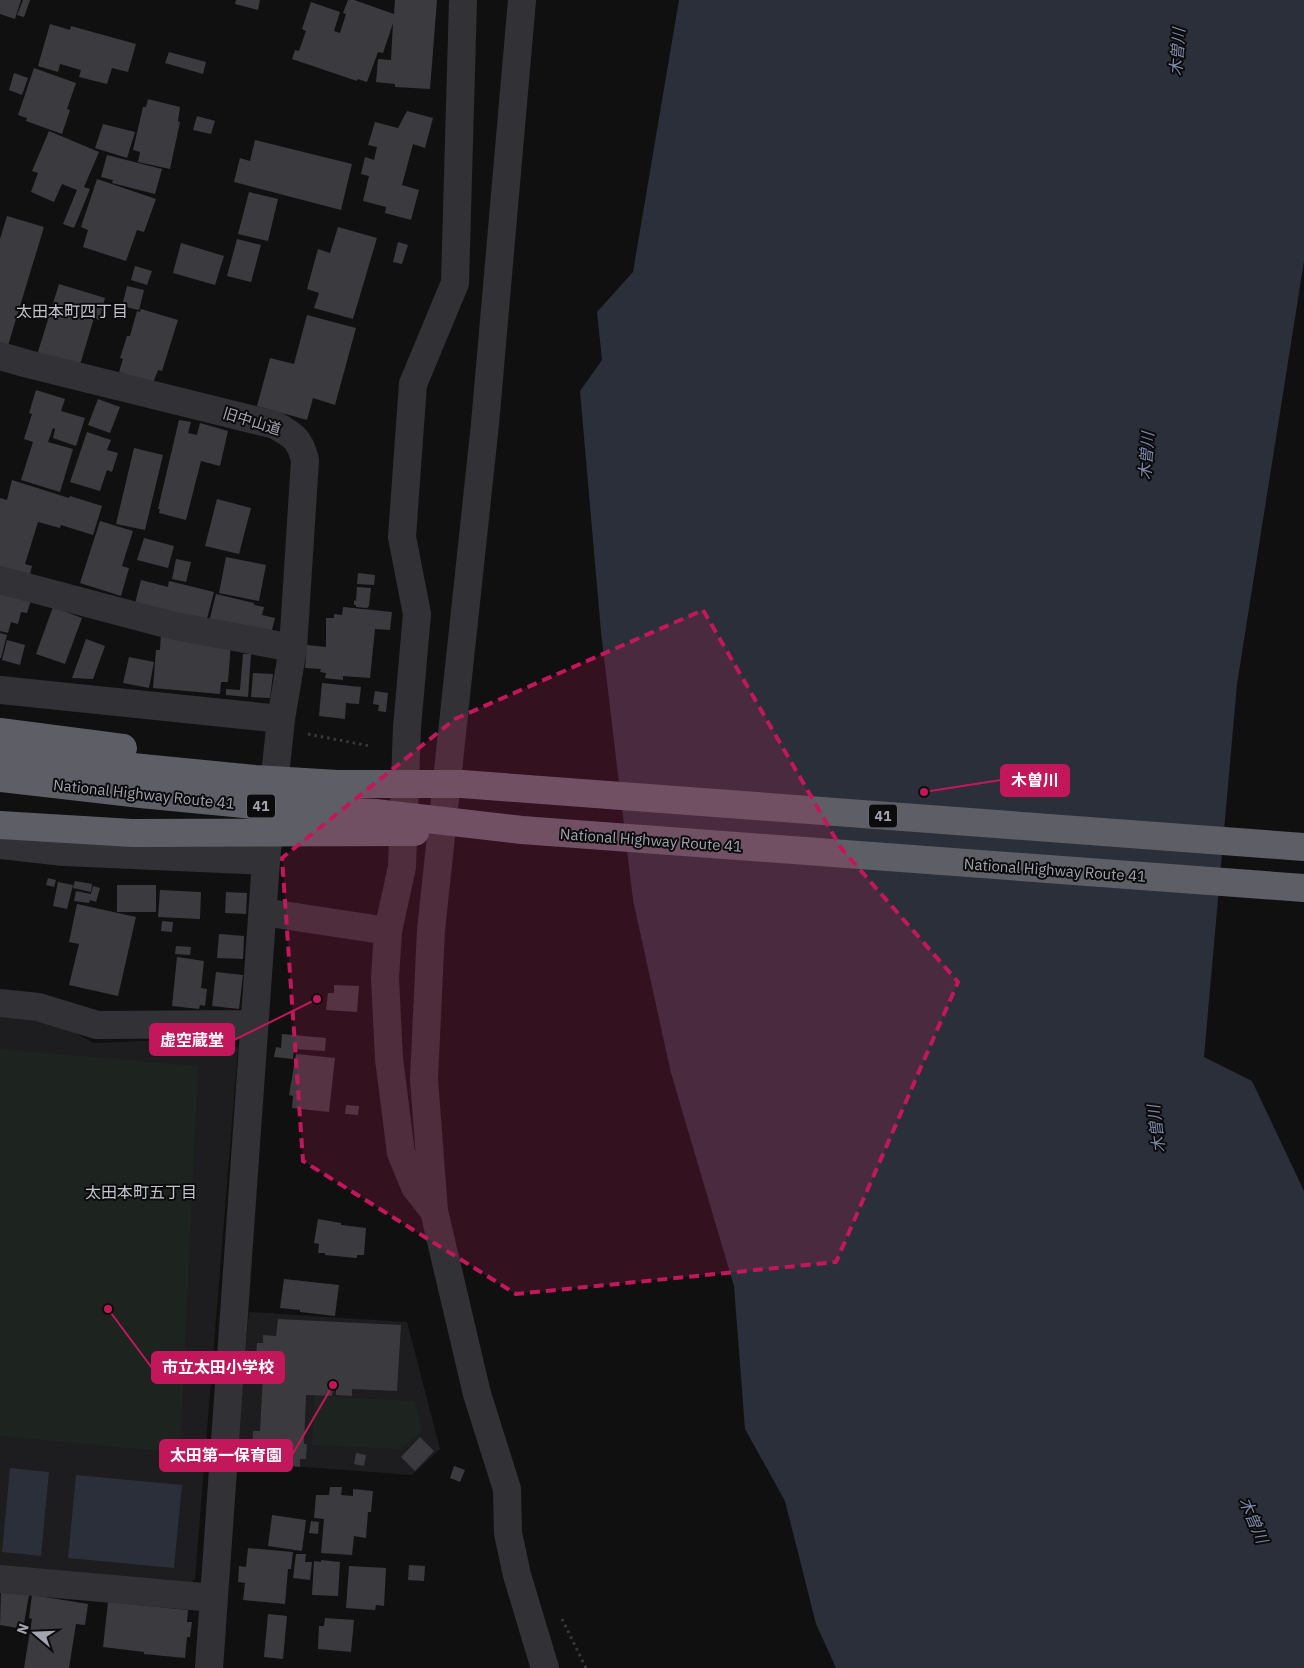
<svg xmlns="http://www.w3.org/2000/svg" width="1304" height="1668" font-family="'IBM Plex Sans','Noto Sans JP',sans-serif">
<style>
.built{fill:#1d1c1e}
.green{fill:#1d2420}
.water{fill:#2b2f39}
.building{fill:#3b3a3e}
.lines{fill:none;stroke-linecap:round;stroke-linejoin:round}
.path{stroke:#38383d;stroke-width:3;stroke-dasharray:2.5 4;stroke-linecap:butt}
.minor{stroke:#323236;stroke-width:28}
.highway{stroke:#5e5e67;stroke-width:28}
.marked{fill:#c2185b;fill-opacity:0.2;stroke:#c2185b;stroke-width:4;stroke-dasharray:10 6;stroke-linejoin:round}
.labels{text-anchor:middle;dominant-baseline:central;stroke-width:4;stroke-linejoin:round;paint-order:stroke}
.shield{fill:#0c0b0c;stroke:#767580;stroke-width:1}
.shield-label{font-size:14px;font-weight:bold;fill:#a3a3b1}
.street-label{font-size:15px;fill:#a3a3b1;stroke:#0c0b0c}
.water-label{font-size:16px;font-style:italic;fill:#7c87aa;stroke:#0c0b0c}
.neighbourhood-label{font-size:16px;fill:#c3c3cd;stroke:#0c0b0c}
.leader{fill:none;stroke:#c2185b;stroke-width:2}
.callout-dot{fill:#c2185b;stroke:#0c0b0c;stroke-width:2}
.callout{fill:#c2185b;stroke:#c2185b;stroke-width:2}
.callout-label{font-size:16px;text-anchor:middle;font-weight:bold;fill:#fff}
</style>
<rect width="100%" height="100%" fill="#111011"/>
<path class="built" d="M0,1013l49,6 45,24 124,-5 20,10 -43,531 -10,11 -185,-19z
M249,1312l158,10 33,127 -28,26 -176,-13z"/>
<path class="green" d="M0,1049l198,17 -18,387 -180,-17z
M314,1396l101,5 7,31 -22,17 -88,-4z"/>
<path class="water" d="M679,0h625v261l-67,423 -33,373 48,24 52,110v477h-468l-20,-44 -31,-123 -40,-72 -11,-143 -63,-213 -38,-173 -32,-268 -21,-241 22,-31 -5,-48 36,-40z
M10,1468l39,4 -8,84 -39,-4z
M76,1475l106,10 -8,83 -106,-10z"/>
<path class="building" d="M0,0h21l-6,19 -15,-5z
M23,0h7l-6,17 -7,-2z
M236,0h24l-2,10 -23,-6z
M348,0h6l40,14 1,-14h42l-7,89 -35,-2v-3l-19,-2 2,-23 13,1 2,-37 -10,30 -5,-1 -11,30 -9,-3 -1,2 -65,-22 3,-9 4,1 7,-20 -4,-2 9,-27 29,10 -6,19 6,2 6,-19 -3,-1z
M50,24l20,6 1,-4 65,18 -8,28 -16,-4 -5,16 -28,-7 2,-7 -21,-6 -2,8 -20,-6z
M169,52l37,10 -3,12 -38,-11z
M34,68l42,15 -9,26 3,1 -8,24 -36,-13 1,-3 -9,-3z
M14,73l14,5 -6,17 -13,-5z
M148,99l32,8 -2,14 2,1 -10,47 -32,-7 2,-10 -7,-2 10,-43h3z
M407,111l26,7 -8,30 -12,-4 -11,41 17,5 -8,30 -26,-7 1,-6 -23,-6 6,-25 -8,-2 4,-17 9,3 3,-13 -9,-2 7,-23 23,6z
M197,116l18,5 -4,13 -18,-4z
M103,124l32,8 -8,26 -32,-10z
M49,131l50,21 -15,35 6,2 -16,39 -11,-4 14,-34 -15,-6 -8,18 -23,-10 7,-19 -6,-2z
M255,140l97,24 -11,46 -107,-28 6,-24 10,3z
M107,155l55,14 -7,25 -43,-11 1,-3 -12,-3z
M97,179l59,20 -12,33 -7,-2 -11,31 -43,-14 5,-17 -7,-3z
M249,192l29,7 -10,42 -30,-7z
M7,216l37,11 -38,125 -6,-2v-111z
M338,227l39,11 -24,81 -39,-11 5,-15 -12,-4 11,-40 12,4z
M237,239l24,6 -10,37 -24,-6z
M398,242l10,3 -6,19 -9,-2z
M181,243l43,13 -9,29 -42,-12z
M135,266l17,5 -5,14 -16,-5z
M59,284l46,14 -6,22 -5,-2 -15,50 -42,-13z
M127,286l17,4 -5,20 -17,-4z
M141,309l37,11 -16,51 -4,-1 -5,13 -34,-11 4,-13 -3,-1 7,-22h3l7,-25 3,1z
M307,315l49,13 -21,77 -22,-7 -6,22 -50,-14 13,-48 24,6z
M36,390l29,9 -4,12 24,7 -9,28 -23,-8 2,-9 -2,-1 -5,14 25,7 -13,43 -39,-12 12,-38 -9,-3 8,-25 -3,-1z
M98,399l22,8 -10,26 -22,-8z
M179,420l12,2 -3,11 9,2 3,-12 28,8 -8,35 -19,-5 -15,59 -27,-7 1,-4h-2z
M87,432l24,8 -4,10 11,3 -6,19 -5,-2 -7,21 -30,-9z
M134,448l29,7 -18,75 -29,-6z
M12,480l57,18 1,-2 32,10 -9,29 -32,-10 -1,3 -22,-6 -13,42 7,2 -4,16 -28,-8v-76l7,2z
M217,499l34,9 -12,46 -34,-8z
M100,521l33,10 -11,35 7,2 -8,28 -41,-13z
M144,538l30,8 -6,22 -31,-8z
M226,557l40,8 -7,36 -40,-8z
M176,559l15,3 -5,20 -14,-3z
M358,573l17,2 -1,10 -17,-1z
M141,580l27,7 1,-6 45,11 -9,34 -72,-15z
M357,587l14,1 -2,18 -2,2 -11,-1v-2h-2v-5l2,1z
M0,588l33,6 -6,19 -6,-1 -3,12 -7,-2 -3,11 -8,-2z
M216,594l38,9v2l10,2 -2,8 13,3 -5,20 -61,-16z
M53,607l29,11 -17,46 -29,-10z
M343,607l49,5 -2,18 -15,-1 -5,49 -27,-2v4l-18,-2 1,-5 -6,-1 1,-3 -16,-1 2,-23 19,2v-29h8v-4l8,1z
M0,633l7,2 -6,23h-1z
M161,633l70,10 -3,39h-7l-1,12 -67,-6 3,-38h4z
M86,639l19,7 -12,33 -21,-1z
M7,640l18,5 -5,20 -18,-5z
M243,654h8l-3,43 -22,-2v-6l14,1z
M129,657l25,5 -5,26 -26,-5z
M253,673l20,1 -3,24 -19,-1z
M322,683l39,4 -2,17 -13,-1 -1,16 -26,-3z
M375,691l13,2 -2,19 -8,-1 1,-6 -6,-1z
M48,878l8,2 -2,7 -8,-2z
M75,881l17,3 -1,8 -18,-4z
M58,882l15,3 -6,24 -14,-3z
M117,885h39v27h-39z
M93,886l7,2 -4,14 -6,-2 -1,3 -15,-2 2,-10 15,3z
M160,890l41,2 -1,27 -42,-2z
M226,892l21,1 -1,21 -21,-1z
M77,904l59,13 -18,79 -49,-11 10,-41 -10,-2z
M162,921l11,1 -1,10 -11,-1z
M219,934l25,2 -1,23 -26,-1z
M176,946l15,1 -1,8 -15,-1z
M177,957l27,4 -3,27 6,1 -2,17 -5,-1 -1,4 -27,-3z
M216,972l27,3 -4,34 -27,-3z
M334,985l25,1 -2,26 -31,-2 2,-17h6z
M282,1034l44,4 -1,13 -31,-2 -1,10 -19,-2 2,-10 5,1z
M296,1054l39,4 -6,54 -37,-4 1,-12 -4,-1z
M346,1105l13,1 -1,9 -13,-1z
M318,1219l23,4v2l25,3 -2,27h-7v3l-32,-3v-2h-7l1,-9 -5,-1z
M284,1279l55,6 -4,31 -35,-4v-2l-20,-2z
M278,1319l123,6 -4,66 -45,-2v7l-16,-1v-7h-3l-1,8 -26,-1 -2,49h3l-1,15h-6v8l-8,-1v-7l-40,-2 1,-26h7l3,-56 -8,-1 2,-31h6v-8l13,1z
M420,1437l14,14 -19,20 -14,-14z
M356,1453l10,2 -2,11 -10,-2z
M454,1466l11,4 -5,12 -10,-4z
M330,1487h12l-1,8 12,1v-7l20,2 -2,21h-3l-2,26 -12,-2 -2,19 -31,-2 3,-34 -10,-1 2,-23h13z
M272,1515l34,5 -4,31 -34,-5z
M311,1521l8,1 -1,12 -9,-1z
M248,1548l45,4 -2,17h-3l-3,35 -42,-4 2,-17 -7,-1 1,-16 7,1z
M296,1554h10l-1,8h7l-2,18 -17,-2z
M321,1560l19,2 -2,34 -26,-1 2,-34 7,1z
M409,1565l16,1 -1,15 -16,-1z
M349,1566l37,2 -2,38 -8,-1 -1,5 -29,-2z
M1,1590l28,5 -6,34 -23,-4z
M32,1595l56,9 -3,21 -9,-1 -7,44h-45l8,-49 -3,-1z
M108,1602l80,8 -1,12h5l-2,15h-3l-2,21 -41,-4v-2l-41,-5z
M268,1614l19,2 -4,43 -19,-2z
M325,1618l29,2 -3,32 -33,-3 1,-23h5z"/>
<g class="lines">
<path class="path" d="M308,734l62,12
M562,1619l24,49"/>
<path class="minor" d="M522,0l-37,424 -54,506 -7,149 10,132 43,183 30,95 1,44 9,42 28,93
M0,356l28,8 247,61c18,10 25,14 30,35l-12,188 -12,71 -15,142 -57,807
M0,580l170,45 123,23
M0,690l281,29
M0,845l64,7 202,9
M263,912l125,19
M0,1003l38,4 59,18 157,-1
M434,1211l-19,-24 -14,-34 -12,-94 -4,-81 3,-47 14,-64 5,-140 10,-113 -15,-77 11,-153 42,-101 8,-283
M0,1579l214,19"/>
<path class="highway" d="M0,732l123,16
M0,754l255,25 82,5h125l842,63
M0,778l141,16 154,15 80,4 147,17 782,58
M0,825l132,8 283,-1"/>
</g>
<path class="marked" d="M703,610l138,238 117,134 -122,280 -320,32 -213,-133 -21,-303 173,-139z"/>
<g class="labels">
<g class="shield">
<rect x="247" y="794.5" width="28" height="23" rx="4"/>
<rect x="869" y="804.5" width="28" height="23" rx="4"/>
</g>
<g class="shield-label">
<text x="261" y="806">41</text>
<text x="883" y="816">41</text>
</g>
<g class="street-label">
<text transform="translate(252 421) rotate(17)">旧中山道</text>
<text transform="translate(144 794) rotate(6)">National Highway Route 41</text>
<text transform="translate(651 840) rotate(4)">National Highway Route 41</text>
<text transform="translate(1055 870) rotate(4)">National Highway Route 41</text>
</g>
<g class="water-label">
<text transform="translate(1177 52) rotate(-86)">木曽川</text>
<text transform="translate(1146 456) rotate(-86)">木曽川</text>
<text transform="translate(1156 1129) rotate(-97)">木曽川</text>
<text transform="translate(1254 1520) rotate(67)">木曽川</text>
</g>
<g class="neighbourhood-label">
<text x="72" y="311">太田本町四丁目</text>
<text x="141" y="1192">太田本町五丁目</text>
</g>
</g>
<path class="leader" d="M924 792L1001 780M317 999L234 1040M108 1309L152 1368M333 1385L292 1455"/>
<g class="callout-dot">
<circle cx="924" cy="792" r="5"/>
<circle cx="317" cy="999" r="5"/>
<circle cx="108" cy="1309" r="5"/>
<circle cx="333" cy="1385" r="5"/>
</g>
<g class="callout">
<rect x="1001" y="765" width="68" height="31" rx="5"/>
<rect x="150" y="1024" width="84" height="31" rx="5"/>
<rect x="152" y="1352" width="132" height="31" rx="5"/>
<rect x="160" y="1440" width="132" height="31" rx="5"/>
</g>
<g class="callout-label">
<text x="1035" y="786">木曽川</text>
<text x="192" y="1046">虚空蔵堂</text>
<text x="218" y="1373">市立太田小学校</text>
<text x="226" y="1461">太田第一保育園</text>
</g>
<g transform="translate(35 1633) rotate(289)" stroke="#0c0b0c" stroke-width="4" paint-order="stroke">
<path d="M0-4L9 19L0 12L-9 19Z" fill="#a3a3b1"/>
<text y="-8" font-size="14" font-weight="bold" text-anchor="middle" fill="#a3a3b1">N</text>
</g>
</svg>
